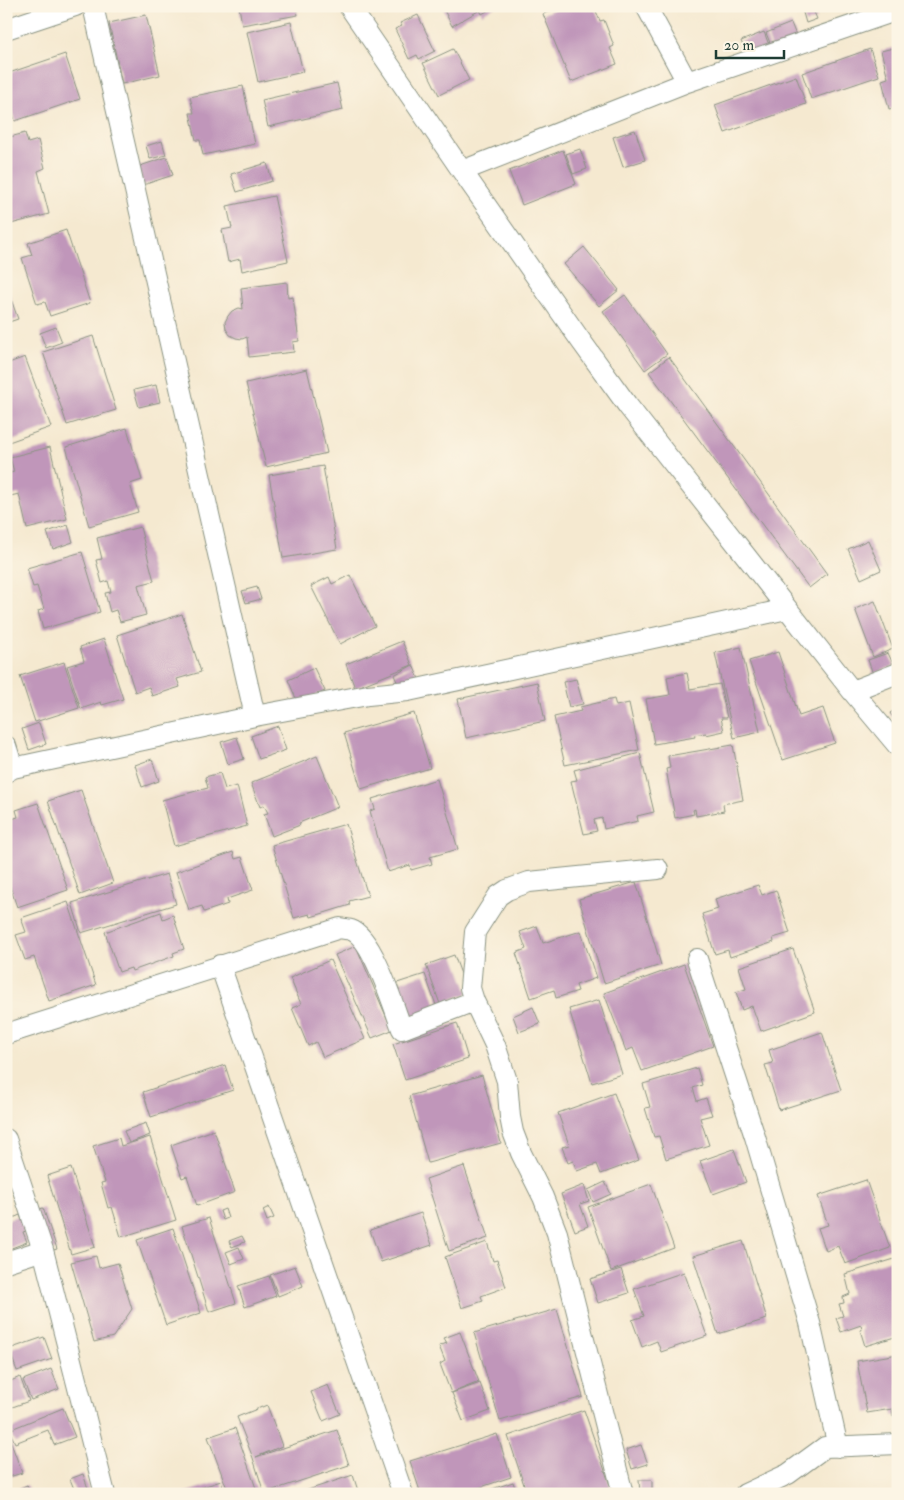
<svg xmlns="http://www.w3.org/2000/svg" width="904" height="1500" font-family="'IM FELL Double Pica',serif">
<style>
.building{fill:#c096ba}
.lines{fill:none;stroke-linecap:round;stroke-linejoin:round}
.minor-casing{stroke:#8a9382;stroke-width:22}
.minor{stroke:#fff;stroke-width:20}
</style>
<rect width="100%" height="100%" fill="#fcf5e5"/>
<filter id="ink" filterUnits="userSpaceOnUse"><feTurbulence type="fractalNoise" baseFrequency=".02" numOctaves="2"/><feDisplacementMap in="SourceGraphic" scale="10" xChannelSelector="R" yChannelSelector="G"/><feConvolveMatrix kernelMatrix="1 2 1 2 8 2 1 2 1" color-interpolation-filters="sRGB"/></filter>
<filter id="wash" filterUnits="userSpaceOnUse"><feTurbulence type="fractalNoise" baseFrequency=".0096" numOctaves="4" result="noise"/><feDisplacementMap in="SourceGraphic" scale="20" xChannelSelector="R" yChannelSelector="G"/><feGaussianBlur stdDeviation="1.12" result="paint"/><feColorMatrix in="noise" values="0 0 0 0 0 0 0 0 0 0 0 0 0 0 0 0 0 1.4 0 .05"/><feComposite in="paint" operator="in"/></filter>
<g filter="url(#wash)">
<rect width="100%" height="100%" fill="#f5e9d0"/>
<g id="blocks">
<path class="building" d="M239,6h57l2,9 -56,10z
M442,6h54l-14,8 -2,-4 -28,16z
M562,6h32l6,15 4,-1 10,26 -4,2 7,16 -46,18 -28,-68z
M801,6h21l1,2 -9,4 3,7 -11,4z
M146,15l14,60 -38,9 -13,-61z
M418,15l17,36 -16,8 -2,-4 -8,4 -14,-30 7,-3 -2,-3z
M291,22l12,50 -45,10 -11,-50z
M791,23l7,17 -25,10 -7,-17z
M764,32l7,18 -23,8 -7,-17z
M897,47l1,60 -9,2 -7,-29 6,-2 -7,-27z
M453,49l16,31 -30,15 -16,-32z
M870,49l9,27 -68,23 -9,-26z
M65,54l15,45 -65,22 -9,-26v-21z
M796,76l10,28 -81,29 -10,-28z
M337,83l6,27 -75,17 -6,-27z
M243,86l12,58 -52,11 -3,-15h-4l-6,-27h4l-4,-16z
M6,101l6,14 -6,2z
M635,130l10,30 -22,7 -10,-30z
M25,133l3,10 10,-3 7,28 -7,3 11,43 -42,11 -1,-87z
M162,141l4,14 -16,4 -4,-13z
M580,149l7,20 -14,5 -7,-20z
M563,150l13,34 -54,21 -13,-34z
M167,157l6,18 -30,10 -6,-18z
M267,163l5,18 -35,11 -6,-18z
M274,196l14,65 -46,10 -2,-12 -12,3 -6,-32 10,-2 -5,-22z
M66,230l24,73 -40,13 -5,-14 -8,2 -15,-46 10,-3 -4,-12z
M584,247l35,43 -20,16 -35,-42z
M287,282l1,16 5,-1 6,44 -6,1 1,10 -45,5 -2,-20 -5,2 -6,-1 -6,-3 -4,-6 -1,-7 3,-6 4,-5 7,-3 4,1 -2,-21z
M6,285l12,34 -12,4z
M625,295l42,59 -22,16 -42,-59z
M56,327l6,15 -16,6 -6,-15z
M93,336l23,74 -49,15 -24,-73z
M25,357l26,70 -45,16v-79z
M669,357l158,217 -18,14 -160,-216z
M307,369l20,84 -61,14 -20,-84z
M156,385l4,17 -21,5 -5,-17z
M127,428l15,52 -12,4 8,28 -49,14 -23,-79z
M50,447l17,72 -40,10 -8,-35 -13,3v-23l8,-2 -4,-15z
M323,466l14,83 -54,9 -14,-83z
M68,525l5,17 -20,7 -6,-17z
M140,527l14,54 -16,4 8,30 -26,7 -4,-12 -6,2 -5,-19 6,-1 -3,-11 -6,2 -6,-23 6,-1 -5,-21z
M868,540l13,30 -20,9 -13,-30z
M82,552l18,60 -57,17 -5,-18 6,-2 -7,-23 -4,1 -6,-19z
M350,575l25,51 -35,18 -29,-58 18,-9 3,7z
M257,587l4,12 -15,4 -4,-12z
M875,601l18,48 -20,8 -18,-48z
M182,614l19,58 -24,7 3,8 -28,9 -3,-9 -14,5 -18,-57z
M104,639l19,60 -21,6 -1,-3 -20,7 -14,-43 17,-5 -4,-14z
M402,641l10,24 -57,23 -9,-24z
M741,647l19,85 -26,6 -19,-85z
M778,652l21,64 24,-8 12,35 -52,17 -34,-99z
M888,653l6,13 -21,8 -5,-14z
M64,662l15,46 -44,14 -15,-46z
M413,665l6,14 -19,9 -6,-13z
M314,668l11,23 -27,12 -10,-23z
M687,673l3,16 30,-5 7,34h-6l3,13 -18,4v-2l-12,2 1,2 -41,7 -8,-45 24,-4 -3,-18z
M576,679l7,25 -14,3 -6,-25z
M537,682l8,39 -79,17 -8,-39z
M614,699l2,7 13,-3 10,47 -74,15 -11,-48 27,-6 -1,-4z
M898,708v17l-8,-12z
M414,713l16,55 -69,21 -17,-56z
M39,723l7,21 -17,6 -7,-21z
M278,726l8,24 -27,9 -8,-23z
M237,737l7,22 -16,5 -7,-22z
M733,745l10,55 -20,4 1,7 -28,5 -1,-7 -2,1 1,4 -19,4 -9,-49 4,-1 -2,-12z
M640,753l14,59 -17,4 1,5 -34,8 -2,-11 -8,2 3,11 -13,3 -13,-53 6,-1 -3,-10z
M317,756l21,51 -39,16 1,2 -28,11 -8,-22 4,-1 -4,-8 -4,2 -9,-24z
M152,759l7,22 -17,6 -7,-22z
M220,773l5,16 12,-3 10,40 -73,20 -12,-46 46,-12 -3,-11z
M437,779l21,70 -28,8 2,7 -21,6 -1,-5 -22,7 -18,-61 5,-2 -3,-10z
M81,790l32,93 -33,12 -32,-94z
M38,803l30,87 -51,17 -11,-32v-18l4,-1 -4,-11v-24l12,-4 -2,-7z
M346,824l22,72 -19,5 1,4 -39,12 -1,-3 -16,4 -22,-73z
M233,852l2,7 7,-2 11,33 -26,9 1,5 -24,8 -2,-6 -13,4 -13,-38z
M167,874l9,30 -95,29 -9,-30z
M636,882l25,83 -57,18 -25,-84z
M758,885l4,10 14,-5 14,43 -17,5 1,4 -44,15 -2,-7 -13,4 -13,-40 16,-5 -3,-10z
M68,902l28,83 -47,16 -15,-44 -9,3 -9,-25 10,-3 -5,-14z
M161,912l2,7 10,-4 11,34 -11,4 1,3 -42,15 -1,-3 -12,4 -14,-40z
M537,926l6,17 38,-12 15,47 -20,7 2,6 -22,7 -2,-8 -23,8 -15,-45 10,-4 -6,-17z
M356,946l36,84 -20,8 -37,-83z
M793,949l22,63 -54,19 -9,-25 -10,4 -6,-18 10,-3 -7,-22z
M454,955l14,38 -28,11 -14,-39z
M330,960l35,79 -42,18 -7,-15 -8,4 -16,-38 9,-4 -11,-26z
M684,964l29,82 -71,25 -9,-23 -7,3 -22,-58z
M425,974l12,34 -34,12 -12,-35z
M599,1000l23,74 -30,9 -23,-74z
M533,1007l7,17 -21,8 -6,-16z
M457,1023l11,36 -63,21 -12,-36z
M822,1032l19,58 -62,20 -14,-45 8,-2 -4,-13z
M225,1065l8,25 -82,27 -8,-25z
M697,1068l5,17 -9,3 4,13 9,-3 6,17 -12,3 9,27 -43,14 -7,-23 -5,1 -9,-29 5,-1 -7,-23z
M482,1075l19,68 -73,20 -19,-67z
M614,1093l25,67 -38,14 -4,-10 -20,7 -4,-10 -5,2 -6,-16 7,-2 -11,-32z
M146,1123l4,12 -21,8 -5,-12z
M214,1130l21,62 -38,14 -10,-30 -5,2 -11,-33z
M150,1137l26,83 -55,17 -9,-30 -4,1 -7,-25 4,-1 -12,-36 26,-8 2,8z
M734,1149l12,33 -33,12 -13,-33z
M464,1166l24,72 -39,13 -23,-72z
M71,1168l24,79 -24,7 -24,-78z
M866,1180l24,68 -45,16 -7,-18 -12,5 -8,-23 10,-3 -10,-29z
M605,1182l6,12 -18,8 -5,-12z
M651,1184l23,64 -63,23 -23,-64z
M584,1185l5,16 -9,3 8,22 -13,5 -14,-37z
M269,1207l5,11 -7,3 -4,-11z
M43,1208l14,41 -10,3 -14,-41z
M225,1209l3,9 -5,2 -3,-9z
M421,1213l11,32 -51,17 -11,-32z
M20,1215l6,16 -3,1 4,10 -18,7 -3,-7v-21z
M209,1218l27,85 -27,9 -27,-86z
M173,1228l28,85 -35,12 -29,-85z
M242,1236l3,6 -13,5 -3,-6z
M743,1241l24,78 -49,15 -25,-78z
M487,1242l6,19 4,-1 9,27 -25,9 2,5 -21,7 -17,-51z
M239,1247l5,12 -13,5 -5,-12z
M96,1256l3,12 19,-5 14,46 -19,28 -19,5 -23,-80z
M898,1258v78l-33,10 -5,-16h2l-1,-5 -20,7 -5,-14 7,-2 -4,-12 5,-1 -1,-6 7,-3 -5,-20z
M295,1266l8,20 -25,10 -8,-21z
M621,1269l8,24 -31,10 -8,-24z
M684,1272l23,64 -46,16 -4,-11 -15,6 -10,-27 12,-4 -10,-27z
M269,1276l7,20 -31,11 -7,-21z
M557,1309l26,88 -83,24 -26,-88z
M460,1332l19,50 -28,11 -11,-29 5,-3 -6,-15 8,-3 -3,-5z
M44,1337l8,22 -35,12 -8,-22z
M898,1354v61l-5,1 -1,-7 -25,4 -10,-52z
M51,1369l8,20 -28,11 -8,-20z
M20,1377l9,24 -22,8 -1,-26z
M480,1383l10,28 -27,10 -11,-28z
M328,1385l12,29 -17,7 -12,-29z
M267,1405l15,41 -26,11 81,-27 12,35 -85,28 -11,-35 -16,-41z
M63,1408l12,29 -21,8 -6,-15 -33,13 -6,-13z
M584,1410l29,84h-39l-1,-4 -11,4h-16l-1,-3 -7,3h-11l-19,-58z
M235,1428l23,66h-29l-21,-57z
M6,1429l16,44 -16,5z
M497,1434l14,43 -51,17h-39l-11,-33z
M641,1445l7,19 -16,5 -6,-19z
M83,1474l7,20h-14l-6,-15z
M353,1475l6,19h-60v-1z
M639,1480h13v14h-12z
M221,1481l4,13h-41v-1z
M513,1482l4,12h-37v-1z
M27,1485l3,9h-23z"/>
</g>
</g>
<g filter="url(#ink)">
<use href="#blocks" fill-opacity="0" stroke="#8a9382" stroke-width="1"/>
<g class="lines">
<defs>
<path id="minor" d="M349,6l113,165 119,170 47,65 224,285 46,55
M646,6l41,76
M6,29l69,-23
M462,171l225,-89 211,-72
M852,691l46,-18
M255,716l113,-21 40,-4 379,-82
M6,746l7,22
M6,772l7,-4 242,-52 -162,-710
M697,959l58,178 55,186 28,124
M220,965l183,529
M6,1034l334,-106c3,1 8,1 11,2 22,7 43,78 51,99l72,-28
M6,1139l37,111 62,244
M6,1262l37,-12
M623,1494l-66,-261 -14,-36 -22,-44 -8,-21 -3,-15 -3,-36 -12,-36 -21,-44 -4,-13 5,-56 23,-36 9,-6 22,-8 129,-13
M745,1494l43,-20 37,-27 73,-3"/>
</defs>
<use href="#minor" class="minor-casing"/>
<use href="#minor" class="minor"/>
</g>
</g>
<rect width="904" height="1500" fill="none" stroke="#fcf5e5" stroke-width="25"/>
<path d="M716 50v8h68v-8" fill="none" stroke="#1f3d34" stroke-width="2.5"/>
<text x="724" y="50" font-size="15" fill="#1f3d34" stroke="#fcf5e5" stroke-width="4" paint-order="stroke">20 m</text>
</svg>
